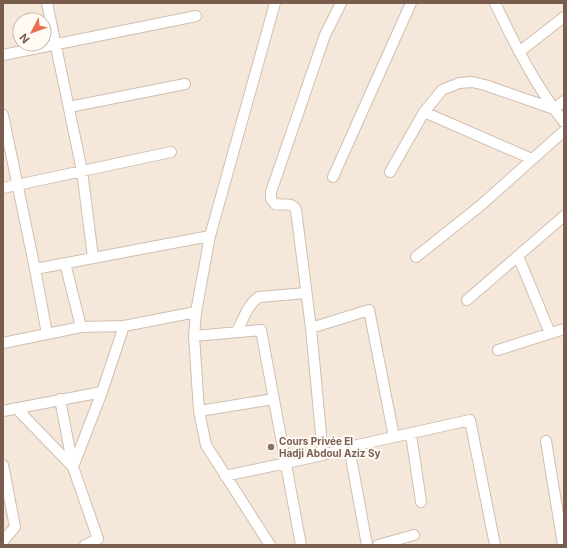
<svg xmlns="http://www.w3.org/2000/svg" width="567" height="548" font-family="Inter,sans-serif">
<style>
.residential{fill:#f5e8da;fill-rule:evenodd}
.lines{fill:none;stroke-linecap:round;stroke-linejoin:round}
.minor-casing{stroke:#d1beb0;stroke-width:12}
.minor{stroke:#fff;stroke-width:10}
.education-dot{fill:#8d6e63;stroke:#fffaf3;stroke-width:1.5}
.labels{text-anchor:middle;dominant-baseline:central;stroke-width:4;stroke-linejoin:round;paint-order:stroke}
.education-label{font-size:10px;font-weight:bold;fill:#785e54;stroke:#fffaf3;text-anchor:start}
</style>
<rect width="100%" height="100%" fill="#fdf6ec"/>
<path class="residential" d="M3,3h561v542h-561zM20,20h24v24h-24z"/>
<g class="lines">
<defs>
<path id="minor" d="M47,3l35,168 11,86
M495,3c20,42 40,82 69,119
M519,52l45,-35
M3,55l193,-39
M69,107l116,-23
M554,109l10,-8
M424,112l108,47
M3,115l32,154 12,65
M390,172l34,-60 18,-22 17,-7 13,-1 13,3 69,24
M333,177l78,-174
M3,188l168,-36
M518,256l32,77
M416,257l64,-51 84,-75
M65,263l16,64
M35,269l175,-33
M467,300l97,-84
M311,328l58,-18 25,127
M237,332c6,-12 10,-27 22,-35l47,-4
M194,336l67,-6 40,215
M3,343l78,-16 43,-1 72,-14
M498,350l66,-21
M60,399l13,68 25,72 -13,6
M16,408l57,59
M3,411l99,-19
M199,411l75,-12
M411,434l10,68
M546,441l17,104
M349,447l18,98
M323,455l-12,-127 -15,-118c-4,-9 -12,-4 -21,-6l-4,-5v-7l54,-157 16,-32
M3,465l12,62 -12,14
M73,467l29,-75 22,-66
M225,476l98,-21 26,-8 121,-27 25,125
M270,545l-64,-100 -7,-34 -5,-75 2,-24 14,-76 65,-233
M378,545l36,-10"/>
</defs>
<use href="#minor" class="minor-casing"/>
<use href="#minor" class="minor"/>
</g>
<circle class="education-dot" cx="271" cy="447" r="4"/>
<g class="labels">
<g class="education-label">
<text x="279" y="441">Cours Privée El<tspan x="279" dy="12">Hadji Abdoul Aziz Sy</tspan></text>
</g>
</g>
<rect width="567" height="548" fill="none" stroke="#7a5c4d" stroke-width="8"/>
<g transform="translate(32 32) rotate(229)"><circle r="19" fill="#fffaf3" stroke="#cabbb1"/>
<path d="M0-3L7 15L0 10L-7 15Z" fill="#e76f51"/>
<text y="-6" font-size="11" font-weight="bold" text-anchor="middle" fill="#7a5c4d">N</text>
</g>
</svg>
